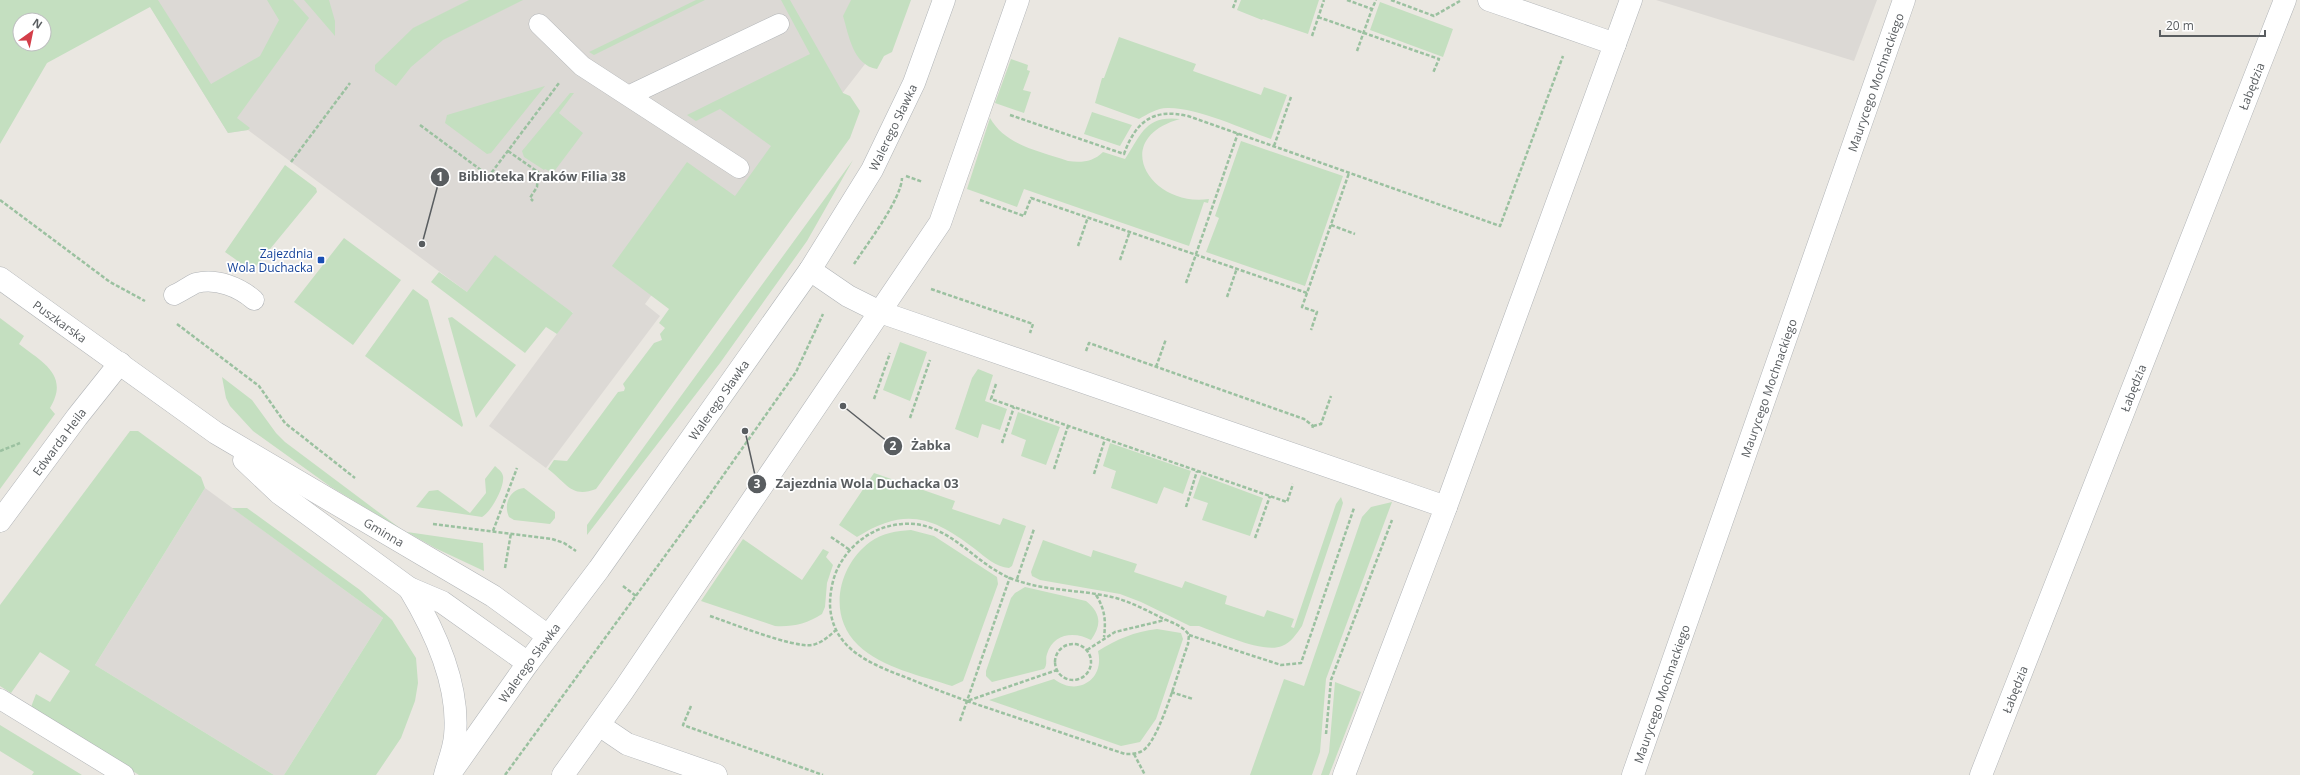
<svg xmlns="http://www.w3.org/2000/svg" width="2300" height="775" font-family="'Open Sans',sans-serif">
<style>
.industrial{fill:#dcd9d5}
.green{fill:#c4dfc0;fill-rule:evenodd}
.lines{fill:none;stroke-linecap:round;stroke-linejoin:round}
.lane-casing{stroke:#b1b4b7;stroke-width:21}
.street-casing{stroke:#b1b4b7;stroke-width:23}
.secondary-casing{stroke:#b0b4b7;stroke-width:23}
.path{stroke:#9bc1a0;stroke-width:2.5;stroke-dasharray:4 2;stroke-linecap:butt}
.lane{stroke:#fff;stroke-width:20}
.street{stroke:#fff;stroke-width:22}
.secondary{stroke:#fff;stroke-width:22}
.transit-dot{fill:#1a4fb4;stroke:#fff;stroke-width:1.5}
.labels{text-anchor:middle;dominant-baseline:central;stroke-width:3.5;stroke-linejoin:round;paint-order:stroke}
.street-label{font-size:12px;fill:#595d60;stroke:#fff}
.transit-label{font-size:12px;fill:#164399;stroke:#fff;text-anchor:end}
.leader{fill:none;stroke:#595d60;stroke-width:1.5}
.callout-dot{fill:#595d60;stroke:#fff;stroke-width:1.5}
.mark-label{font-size:12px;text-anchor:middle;font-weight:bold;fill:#fff}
.callout-label{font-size:13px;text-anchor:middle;font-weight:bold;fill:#595d60;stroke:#fff;stroke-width:3.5;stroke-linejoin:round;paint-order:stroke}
</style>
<rect width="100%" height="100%" fill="#eae7e1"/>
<path class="industrial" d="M146,0h743l-17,55 -125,161 -26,-16 -76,104 15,12 -114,152 -57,-42 84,-114 -106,-20 -219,-162 -20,3z
M1656,0h221l-23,61z
M205,488l178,130 -99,157h-10l-179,-110z"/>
<path class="green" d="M0,0h158l53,84 49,-28 19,-36 -12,-20h26l16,18 -72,100 13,10 -2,2 -20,3 -78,-126 -103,56 -47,81zM20,20h24v24h-24z
M304,0h25l6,21v15z
M469,0h54l-80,40 -32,27 -15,19 -21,-15v-6l38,-37z
M696,0h9l-111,55 -5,-3z
M781,0h9l53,93 7,3 10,15 -10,27 -254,351c-25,10 -30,-7 -48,-20l6,-9 13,1 51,-69 6,-1 1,-3 -2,-4 31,-41 8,-3 -2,-6 5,-6 -6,-5 10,-14 -57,-43 75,-104 48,34 36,-50 -51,-37 -24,12 -9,-6 123,-61z
M851,0h60l-19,52 -8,4 -7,13c-24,-4 -28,-33 -34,-53z
M1241,0h78l-11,34 -45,-15 -1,1 -25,-10z
M1380,2l73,27 -10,28 -73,-27z
M1119,37l77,27 -3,7 68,24 3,-8 23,8 -16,44c-28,-10 -75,-32 -104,-31 -10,0 -19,6 -28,11l-44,-16 7,-25h2z
M1011,59l17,6 -1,5 3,1 -7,19 8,2 -7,21 -29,-10z
M545,86l-54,67 -4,1 -42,-31 2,-8z
M570,93h4l-15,20 24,20 -30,40 -8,-4 -1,1 -20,-13 -2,-6z
M1092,112l40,13 -12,21 -36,-12z
M990,118c16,28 50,33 78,43 13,2 25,1 35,-9l22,7c16,-24 20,-44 55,-40 -72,20 -29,89 29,80l-1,4 -4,-1 -15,44 -165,-57 -7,18 -50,-18z
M1241,141l102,35 -38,110 -99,-34 13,-34 -4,-2z
M853,160l-46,81 -87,122 -133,172v-10z
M285,165l31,23 1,4 -65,79 -27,-19z
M344,238l57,42 -48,65 -59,-43z
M495,255l78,58 -16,21 -11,-7 -21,26 -94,-71 8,-10 28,20z
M413,289l15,11 35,125 -1,2 -97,-71z
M452,317l64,48 -40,53 -28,-100z
M0,318l24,18 -5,8c23,18 51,31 31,64l5,6 -55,75z
M900,342l27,10 -17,49 -27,-11z
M978,369l15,6 -8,26 22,8 -7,21 -18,-6 -4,14 -23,-9 17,-51z
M222,377l30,23 24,33 9,9 116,87 -70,-42 -78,-56 -23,-25 -4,-8z
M1018,412l42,15 -14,38 -25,-9 5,-16 -15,-6z
M130,431h8l63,46 4,11 -110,177 179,110h-135l-108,-68 5,-13 14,8 20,-31 -30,-19 -29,41 -11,-7v-81z
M1110,443l81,28 -8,23 -19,-7 -7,17 -46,-16 5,-17 -13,-5z
M495,466c3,3 7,5 8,10 2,11 -12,36 -21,41l-66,-10 13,-16 9,-1 32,23 16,-20 -1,-14z
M874,473l81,28 -3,8 48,16 3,-7 23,8 -14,40 -3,2c-13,-1 -24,-11 -34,-19 -43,-33 -70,-42 -118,-12l-18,-12z
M1201,475l62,23 -13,38 -48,-16 6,-17 -15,-5z
M524,488l31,24v6l-5,6 -36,-4 -5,-3c-6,-13 1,-28 15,-29z
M1341,497l2,6 -5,16 -36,107c-5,7 -11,17 -20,20 -18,8 -63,-13 -83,-20h-9l-49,-24 -21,-8 -80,-14 -8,-4 -1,-4 12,-32 48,17 2,-7 44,14 -3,8 48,16 3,-7 42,15 -2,8 39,13 3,-7 27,9 -3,8 3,1 42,-124z
M1392,502l-66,177 -6,73 -8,23h-62l34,-96 20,7 58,-169 9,-10z
M232,508h15l113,82 32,30 24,38 2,25 -3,18 -14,37 -25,37h-92l99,-157z
M911,530l23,6 63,41 1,7 -35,97 -11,5c-30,-10 -70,-18 -94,-41 -31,-30 -20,-79 12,-103 12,-9 27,-11 41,-12z
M407,532l76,11 1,28 -49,-23z
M743,539l59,41 21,-31 6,3 -3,5 7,8 -6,18 -2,24 -3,7c-15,10 -30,13 -47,12l-74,-25z
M1025,587l61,14c15,12 16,24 5,39 -16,-9 -38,-7 -44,14 -2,5 1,10 -3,15l-52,13 -6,-6v-5l25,-73 4,-5z
M1157,629l24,4 2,6 -27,80 -16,23 -19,4 -132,-46 65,-21c23,18 51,1 44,-28 19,-12 36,-19 59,-22z
M1335,682l26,10 -32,83h-8l8,-23z
M0,725l82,50h-50l2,-3 -34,-21z"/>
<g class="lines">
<defs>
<path id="lane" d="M539,24l43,42 157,102
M628,96l151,-72
M174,295c7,-3 15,-9 22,-12 21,-5 43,4 58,17
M0,699l124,76"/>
<g id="street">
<path d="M1489,0l126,44"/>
<path d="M810,270l38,26 32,16 566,195 -102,268"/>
<path id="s1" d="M0,278l216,155 277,163 55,40"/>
<path d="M244,460l35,33 130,95 33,14 86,61"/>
<path d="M1446,507l185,-507"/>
<path id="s2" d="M0,521l77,-104 43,-54"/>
<path d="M409,588c26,43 51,97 46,148 -1,13 -7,27 -10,39"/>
<path d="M599,725l28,19 89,31"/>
<path d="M563,775l60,-84 317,-468 78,-223"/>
<path id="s3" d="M1633,775l271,-775"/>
<path id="s4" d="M1981,775l304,-775"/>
</g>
<g id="secondary">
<path id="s5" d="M449,775l79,-112 71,-94 211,-299 62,-100 42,-87 30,-83"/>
</g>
</defs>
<use href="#lane" class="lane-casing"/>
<use href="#street" class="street-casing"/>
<use href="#secondary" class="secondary-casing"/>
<path class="path" d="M1347,0l25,9 4,-9
M1391,0l43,16 26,-15
M1233,8l3,-8
M1318,17l121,42 -6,14
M1312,36l12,-36
M1357,51l15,-42
M1010,115l114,39c12,-33 29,-46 64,-38l312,110 63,-170
M420,125l69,51 70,-93
M1274,146l17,-49
M508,151l30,21 -1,15 -7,11 3,3
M291,162l59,-79
M906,176l17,6
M0,200l110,82 35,19
M980,200l44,16 7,-18 276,95 42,-120
M1331,225l24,9
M1078,246l10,-29
M1120,260l10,-29
M854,264c13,-20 47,-64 48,-86
M1186,283l52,-150
M931,289l102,35 -3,9
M1307,293l-5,14 15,5 -6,18
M1227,297l10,-29
M177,324l82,62 26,37 70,55
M1086,351l3,-8 215,76 9,7 -1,3
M1156,367l10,-28
M996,384l-5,15 296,103 6,-18
M874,399l16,-46
M910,418l20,-58
M1313,426l8,-2 10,-28
M1002,443l12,-36
M0,451l20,-8
M1054,469l14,-43
M1094,474l11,-35
M1186,507l11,-36
M433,524l119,15 12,4 12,8
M493,531l24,-63
M831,537l19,13
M1255,538l15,-42
M505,568l6,-35
M1017,579l17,-50
M623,586l13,10
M1096,595c9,14 10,26 8,42
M710,616c21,7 83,32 102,29 10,-2 17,-9 24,-15
M1189,635l92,30 20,-2 53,-155
M1055 662a18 18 0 1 1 36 0a18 18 0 1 1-36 0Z
M1087,650l28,-18 50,-12
M1171,692l22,7
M967,701l158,53c7,0 14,0 20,-5 17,-16 34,-81 43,-105l1,-9c-6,-9 -16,-12 -25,-16 -16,-8 -31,-16 -48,-21 -35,-9 -72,-6 -106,-20 -38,-16 -62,-58 -108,-54 -26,2 -49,17 -62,40 -7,12 -10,27 -10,41 2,46 44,60 80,74 19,8 38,15 57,22l90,-31
M691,706l-8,19 140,50
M960,721l50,-144
M1326,734l5,-54 61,-160
M1134,754l11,21
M505,775l203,-278 88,-125 27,-58"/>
<use href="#lane" class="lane"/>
<use href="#street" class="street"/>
<use href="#secondary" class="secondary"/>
</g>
<rect class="transit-dot" x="317" y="256" width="8" height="8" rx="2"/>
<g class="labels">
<g class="street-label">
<text stroke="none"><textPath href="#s3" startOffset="734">Maurycego Mochnackiego</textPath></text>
<text stroke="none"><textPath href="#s4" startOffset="740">Łabędzia</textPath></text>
<text stroke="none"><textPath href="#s5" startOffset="786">Walerego Sławka</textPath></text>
<text stroke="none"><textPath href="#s1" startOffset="74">Puszkarska</textPath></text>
<text stroke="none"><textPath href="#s4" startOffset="416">Łabędzia</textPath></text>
<text stroke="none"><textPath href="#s3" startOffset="410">Maurycego Mochnackiego</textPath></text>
<text stroke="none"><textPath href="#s5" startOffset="462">Walerego Sławka</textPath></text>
<text stroke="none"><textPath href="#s2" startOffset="99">Edwarda Heila</textPath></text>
<text stroke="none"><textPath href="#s1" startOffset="461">Gminna</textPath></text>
<text stroke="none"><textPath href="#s5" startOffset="138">Walerego Sławka</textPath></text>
<text stroke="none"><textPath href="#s4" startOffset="92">Łabędzia</textPath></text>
<text stroke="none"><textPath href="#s3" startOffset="86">Maurycego Mochnackiego</textPath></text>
</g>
<g class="transit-label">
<text x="313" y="253">Zajezdnia<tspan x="313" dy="14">Wola Duchacka</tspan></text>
</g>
</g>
<path class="leader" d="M422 244L440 177M843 406L893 446M745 431L757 484"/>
<g class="callout-dot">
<circle cx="422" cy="244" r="4"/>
<circle cx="843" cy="406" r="4"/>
<circle cx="745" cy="431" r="4"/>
<circle cx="440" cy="177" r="10"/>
<circle cx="893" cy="446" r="10"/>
<circle cx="757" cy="484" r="10"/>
</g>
<g class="mark-label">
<text x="440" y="181">1</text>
<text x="893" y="450">2</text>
<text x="757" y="488">3</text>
</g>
<g class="callout-label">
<text x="542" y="181">Biblioteka Kraków Filia 38</text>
<text x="931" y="450">Żabka</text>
<text x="867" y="488">Zajezdnia Wola Duchacka 03</text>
</g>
<g transform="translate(32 32) rotate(33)"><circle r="19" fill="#ffffff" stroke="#bdbebf"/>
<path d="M0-3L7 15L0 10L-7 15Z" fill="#d33e49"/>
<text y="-6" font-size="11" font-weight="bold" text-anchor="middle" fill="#595d60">N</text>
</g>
<path d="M2160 30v6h105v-6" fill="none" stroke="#595d60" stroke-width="2"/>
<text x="2166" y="30" font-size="12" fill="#595d60" stroke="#ffffff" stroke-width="3" paint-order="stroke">20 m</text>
</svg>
